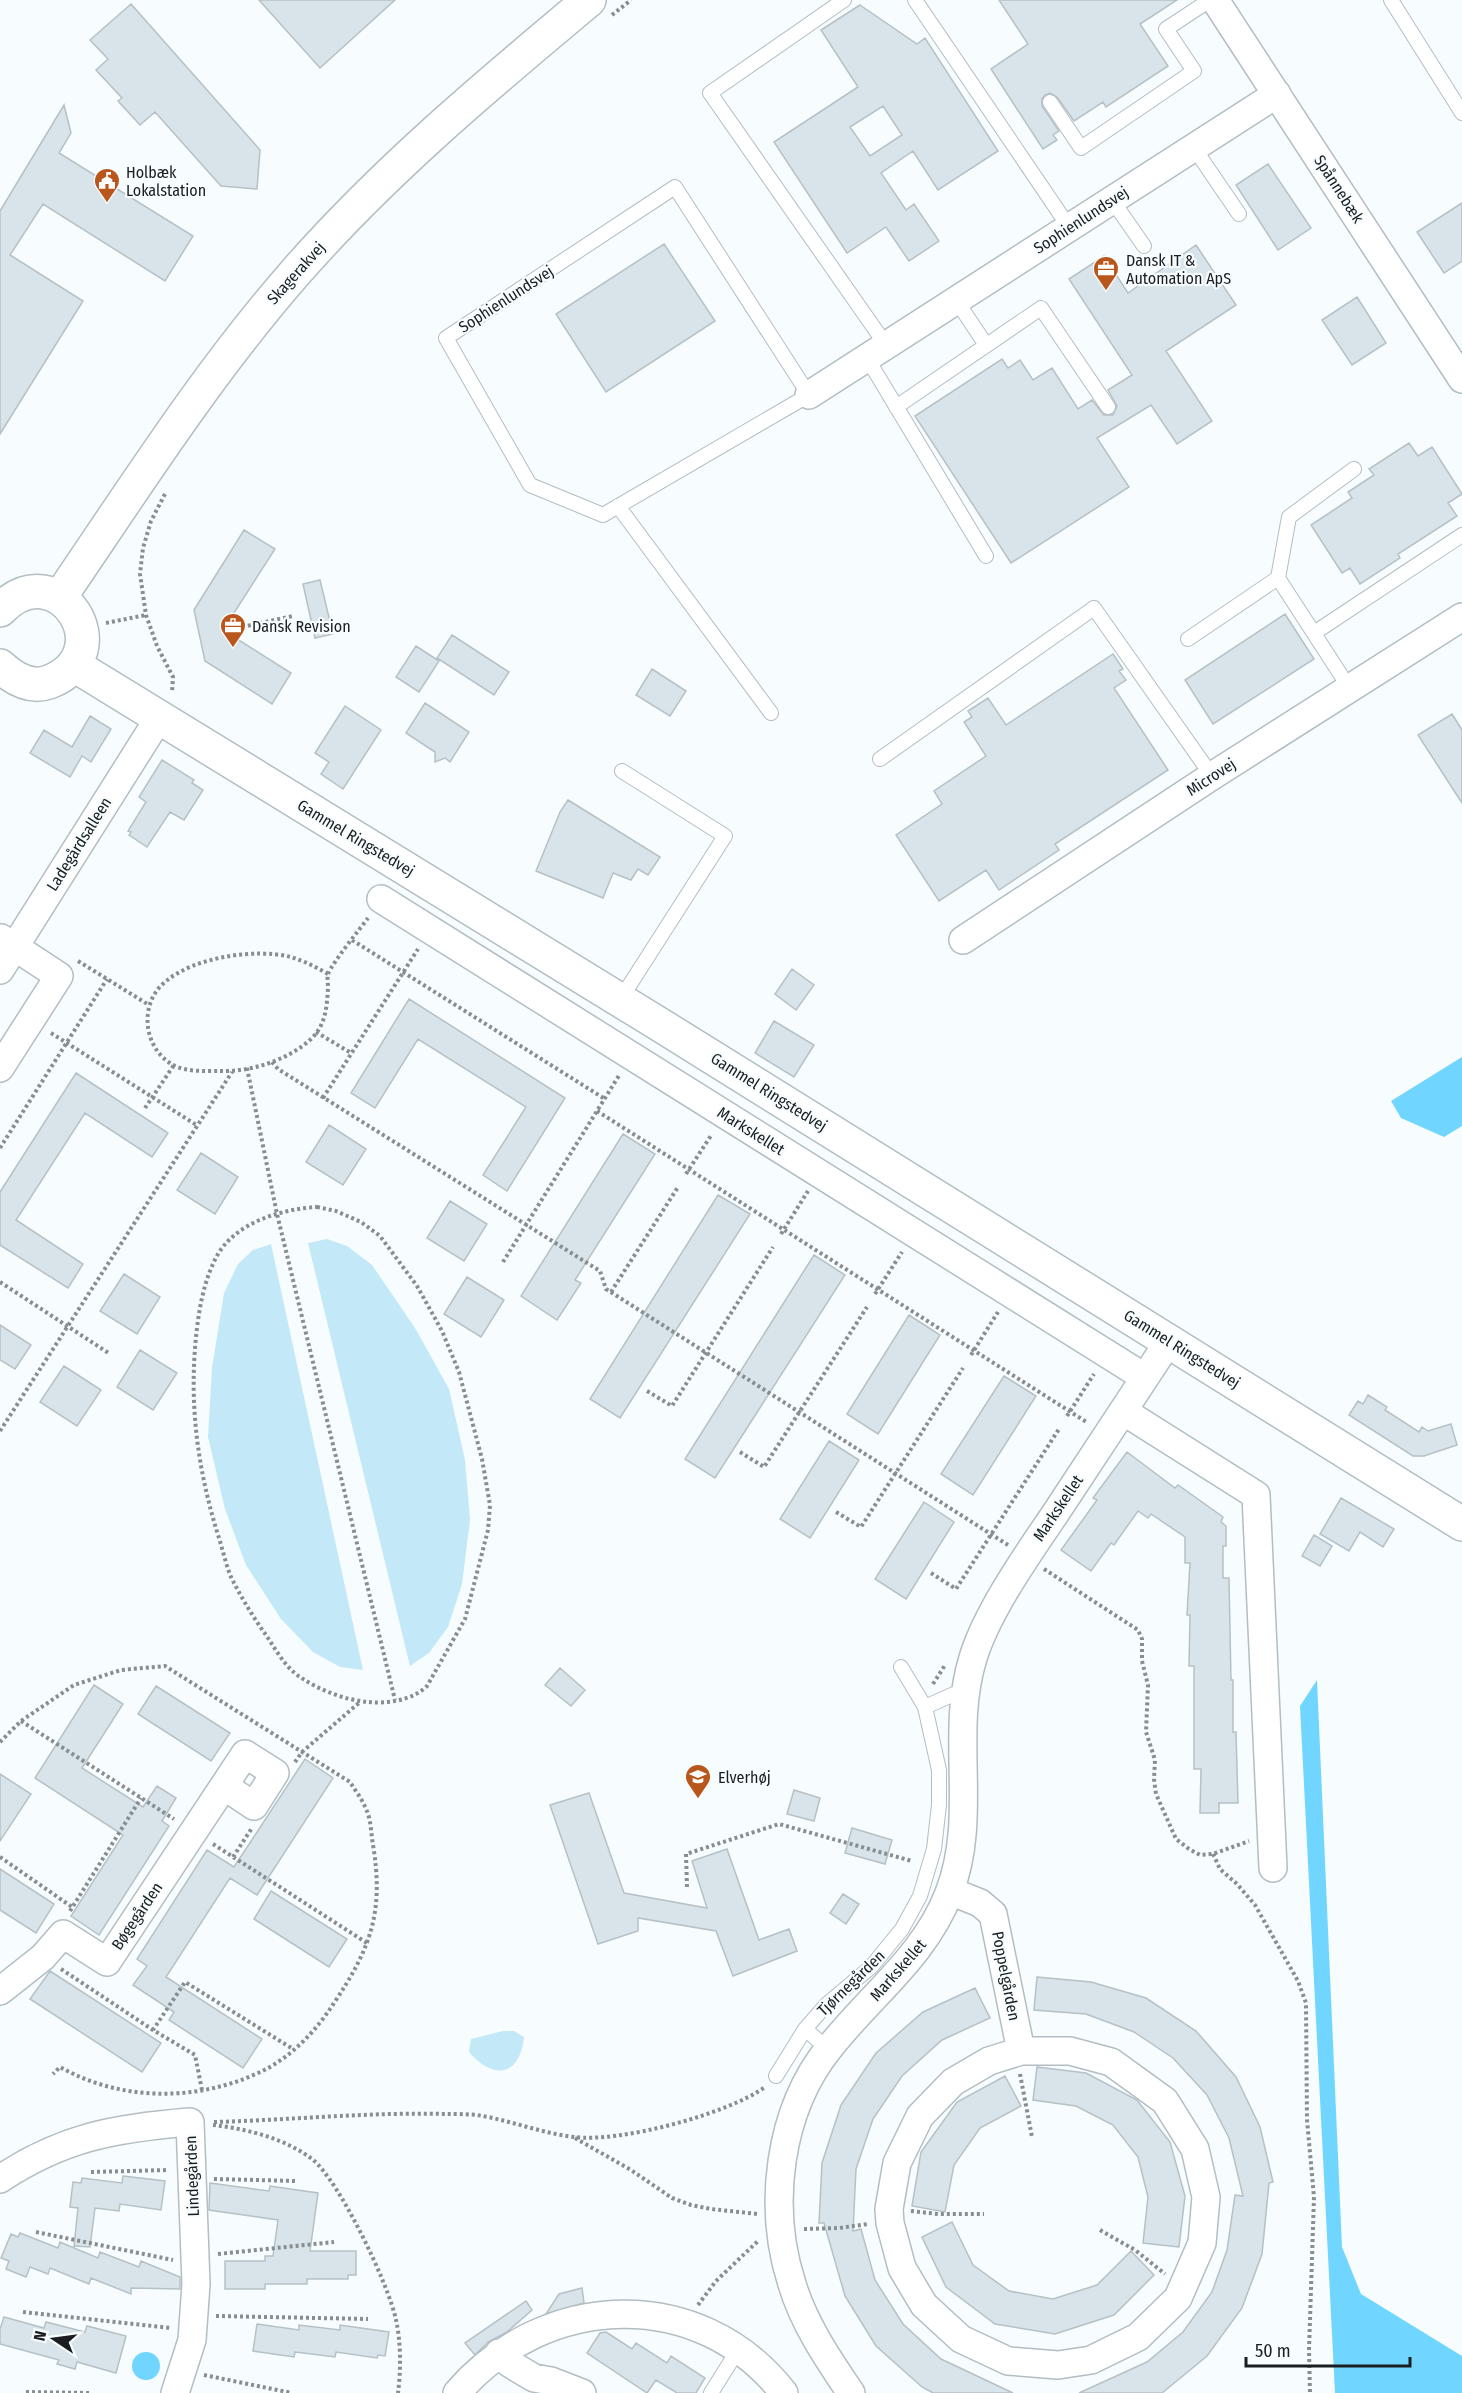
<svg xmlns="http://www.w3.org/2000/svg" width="1462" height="2393" font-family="'Fira Sans Condensed',sans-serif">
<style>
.green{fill:#71d6ff}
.water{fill:#c3e8f8}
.building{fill:#d8e4ea;stroke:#b5c1c6;stroke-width:1.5;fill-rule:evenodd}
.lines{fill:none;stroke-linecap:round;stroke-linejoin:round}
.lane-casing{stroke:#b2bec3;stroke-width:16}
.street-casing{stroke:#b2bec3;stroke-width:30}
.secondary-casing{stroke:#b2bec3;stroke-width:36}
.path{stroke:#888d8f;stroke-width:4;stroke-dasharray:3 3;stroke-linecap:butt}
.lane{stroke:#fff;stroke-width:14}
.street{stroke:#fff;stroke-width:27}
.secondary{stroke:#fff;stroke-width:33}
.labels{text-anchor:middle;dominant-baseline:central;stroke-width:4.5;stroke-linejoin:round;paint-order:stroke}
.poi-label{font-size:16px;fill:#1a1e20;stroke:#f7fcfe;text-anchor:start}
.street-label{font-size:16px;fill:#1a1e20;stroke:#f7fcfe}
</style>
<rect width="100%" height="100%" fill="#f7fcfe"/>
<path class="green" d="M1462,1057v69l-18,11 -43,-19 -10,-17z
M1317,1680l25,567 19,47 101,62v37h-127l-35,-687z
M132 2366a14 14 0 1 1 28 0a14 14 0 1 1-28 0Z"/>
<path class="water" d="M327,1239l20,7 25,19 43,63 34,61 16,71 5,60 -8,64 -14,43 -19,26 -19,13 -102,-423z
M271,1244l92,426 -23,-3 -27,-15 -32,-33 -35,-54 -21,-56 -17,-72 4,-69 12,-75 14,-29 15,-14z
M503,2031h11l10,6c-4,40 -31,43 -55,15l2,-13z"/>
<path class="building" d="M259,0h136l-75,68z
M999,0h178l-37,24 28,42 -62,41 -3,-5 -29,19 -17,-24 -7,-4 -5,2 -3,4v7l17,25 -6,4 4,5 -14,9 -52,-80 37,-25z
M131,4l129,146 -3,39 -36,-3 -66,-74 -15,13 -22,-24 4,-3 -26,-28 12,-11 -18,-19z
M860,5l57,39 8,-6 73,113 -60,39 -25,-39 -32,22 25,37 8,-6 25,37 -30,20 -23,-34 -39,26 -73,-111 84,-55 -37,-57zM883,106l19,29 -32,21 -20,-29z
M64,105l7,28 -12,20 134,83 -28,45 -122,-77 -33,51 73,46 -83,133v-223z
M1268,164l43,64 -33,22 -42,-65z
M1462,203v58l-18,12 -27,-41z
M664,244l51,77 -109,71 -50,-78z
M1196,245l40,60 -70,46 46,70 -35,23 -26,-39 -54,33 32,49 -118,76 -96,-147 87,-57 6,9 12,-8 13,20 19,-12 26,41 14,-9 12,15h9l4,-9 -9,-16 24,-15 -63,-96 35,-23 24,37z
M1357,297l29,46 -34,22 -30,-45z
M1409,443l9,13 14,-9 30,47 -14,9 9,13 -59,38 2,4 -40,26 -10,-16 -8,5 -31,-48 41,-27 -4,-6 26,-17 -5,-6z
M244,530l31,19 -43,67 5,23 54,34 -19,31 -67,-43 -11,-51z
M320,580l13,54 -18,4 -12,-54z
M1285,614l29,45 -101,65 -28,-44z
M452,635l57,37 -15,23 -57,-37z
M416,646l23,15 -20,31 -23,-15z
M1113,654l10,15 -4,2 7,9 -12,8 54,82 -113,74 4,6 -60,40 -13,-20 -47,31 -43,-66 46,-31 -8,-13 52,-35 -22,-34 8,-5 -4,-6 20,-13 18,27z
M652,669l34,22 -16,25 -34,-21z
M425,703l44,29 -19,30 -5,-4 -10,4v-10l-29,-19z
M345,706l36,24 -38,59 -22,-15 8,-12 -14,-9z
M1452,714l10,16v73l-44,-68z
M90,716l21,13 -20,33 -9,-6 -12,21 -40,-24 14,-23 28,17z
M162,760l32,20 -2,3 11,7 -19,30 -14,-8 -23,35 -18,-12 2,-3 -3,-1 18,-29 -7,-5z
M568,800l92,57 -12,18 -10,-6 -7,11 -18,-7 -10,25 -67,-27 24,-59z
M792,969l22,16 -18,25 -21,-16z
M409,999l156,99 -58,93 -24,-16 43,-68 -108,-68 -43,69 -24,-15z
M774,1021l40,24 -20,32 -39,-24z
M76,1073l92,60 -16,24 -67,-44 -69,107 67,44 -15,24 -68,-43v-53z
M329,1125l37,24 -23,36 -37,-23z
M623,1134l32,20 -80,126 6,3 -24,37 -36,-24z
M201,1153l37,24 -23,37 -38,-24z
M718,1195l32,19 -130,204 -30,-19z
M450,1201l37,23 -23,37 -37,-23z
M814,1255l31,20 -130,203 -30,-19z
M124,1274l36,23 -23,37 -37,-23z
M467,1277l37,23 -23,37 -37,-23z
M909,1315l31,20 -62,99 -31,-20z
M0,1325l31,20 -16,24 -15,-9z
M140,1350l37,23 -24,37 -36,-23z
M64,1366l37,24 -24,36 -37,-24z
M1004,1376l32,20 -63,99 -32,-21z
M1368,1395l19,12 -2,3 34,22 3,-5 6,4 23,-7 6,21 -33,11h-11l-64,-41 9,-14 5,3z
M829,1441l30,19 -49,78 -30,-19z
M1127,1452l48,36 3,-3 45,32 -2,5 5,4v20h-3v32h6l2,102h2v52h3l2,71h-19v10h-19l1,-44h-7v-103h-5l1,-51h-3l3,-52h-5v-26l-34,-23 -3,4 -10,-7 -24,34 -3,-2 -20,28 -30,-21 36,-50 -4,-2z
M1341,1498l53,31 -11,18 -23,-15 -11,19 -29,-17z
M924,1502l30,20 -48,77 -31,-20z
M1314,1535l18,11 -12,20 -18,-10z
M560,1668l25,22 -14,16 -26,-21z
M94,1685l29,19 -41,64 61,39 14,-21 19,12 -14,23 7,5 -70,109 -28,-19 52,-81 -88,-57z
M156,1686l74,47 -19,28 -73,-47z
M305,1759l28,19 -76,117 -27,-17 -64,99 96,62 -19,29 -74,-48 5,-8 -41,-27 14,-19 -10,-7 70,-109 27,17z
M0,1774l31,20 -31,47z
M794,1790l26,8 -6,23 -27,-7z
M589,1793l35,100 83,15 -15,-47 35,-12 32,91 30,-11 8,22 -64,25 -17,-45 -78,-13v13l-40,13 -48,-139z
M852,1828l40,12 -7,24 -40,-11z
M0,1869l54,35 -18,29 -36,-23z
M271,1891l76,48 -18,28 -75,-48z
M843,1894l16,10 -13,20 -16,-11z
M50,1971l111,72 -19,29 -112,-73z
M1037,1977l54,5 55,16 50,33 40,46 24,50 13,55 -4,1 -7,71 -20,54 -35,48 -45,37h-83l68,-31 36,-30 29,-40 15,-42 8,-55 8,1 -14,-58 -22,-43 -34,-37 -39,-26 -48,-18 -52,-4z
M975,1988l15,30 -48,22 -40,36 -29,43 -17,50 -3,62 8,-2 14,51 28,44 38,35 72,34h-80l-11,-6 -46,-41 -31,-50 -21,-73h-5l3,-60 19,-58 35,-52 47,-41z
M1037,2067l49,6 51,27 33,42 15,54 -6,51 -36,-4 5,-46 -10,-40 -25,-32 -37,-19 -43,-6z
M1005,2076l16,30 -41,22 -26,37 -9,47 -33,-6 9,-54 36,-50z
M123,2176l42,5 -4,29 -41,-6 -1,7 -24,-3 -5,39 -16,-1 4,-38 -8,-1 3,-25 8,1 1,-5 40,5z
M210,2183l59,8 1,-5 48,7 -8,58h46v24h-8v4h-41v5h-42v5h-40v-28h40v-5h8l5,-36 -69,-10z
M952,2222l21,43 36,26 44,8 44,-14 34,-34 23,24 -40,40 -59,19 -60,-10 -49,-37 -24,-50z
M20,2233l38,15 2,-6 38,16 2,-6 39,15 2,-6 39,16v12l-49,-1v6l-40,-16 -2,6 -39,-16 -2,6 -18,-7 -4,10 -20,-8 3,-8 -8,-3 10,-24 7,3z
M582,2288l2,15 -38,11 13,-20z
M526,2301l6,9 -25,22 -19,10 -13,13 -10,-12z
M4,2317l40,11 2,-6 39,10 2,-6 39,10 -10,37 -39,-11 -2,7 -18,-5 2,-4 -59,-16v-15z
M257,2324l42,6v-5l41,5v-5l49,7 -4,24 -7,-1 -1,3 -41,-6 -1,5 -40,-5 -1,5 -41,-6z
M606,2332l26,17 4,-6 31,20 4,-7 34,22 -9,15h-19l-21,-13 -9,13 -60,-40 13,-20z"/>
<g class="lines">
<defs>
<path id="lane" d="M844,0l-134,93 176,252
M915,0l154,227
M1391,0l71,113
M1050,102l31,46 113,-77 -28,-42 44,-29
M1194,148l45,66
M675,187l134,208 -206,120 -73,-30 -84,-147z
M1112,200l32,46
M956,300l30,45
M867,358l119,198
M896,407l145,-99 67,99
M618,506l153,207
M1278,578l72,111
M1314,633l148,-98
M1188,639l90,-61 11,-61 65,-48
M880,759l214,-151 118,168
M620,1000l105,-164 -103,-65
M901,1667l24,40
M828,2049l-23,-20 22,-25 44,-37 31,-38 18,-33 14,-47 5,-44v-35l-14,-63 29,-13h11
M776,2076l29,-47
M711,2393l27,-43"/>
<path id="street" d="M1215,0l247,379
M809,395l468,-301
M381,899l763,478
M963,940l249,-164 250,-159
M0,970l159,-252
M0,1068l59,-92 -58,-38
M1123,1411l133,84 17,373
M950,1891l30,12 13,11 28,137h49l41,11 54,39 30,48 11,48 -4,46 -24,55 -40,39 -47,23 -33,5 -50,-4 -47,-22 -37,-34 -22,-37 -12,-45 -1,-14 8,-46 23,-47 33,-34 36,-21 32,-10
M0,1991l43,-34 20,-23 44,28 138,-208 30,19 -21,33 -30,-20
M0,2179c63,-42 116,-51 190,-57l6,162 -4,56 -17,53
M499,2353l10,10 25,15 17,3 31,12
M457,2393c87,-101 242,-109 327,0
M851,2393c-23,-34 -47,-69 -59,-109 -25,-77 -14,-173 38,-237 41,-52 95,-91 119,-154 30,-76 0,-158 24,-235 14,-46 54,-103 82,-144 38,-58 76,-115 114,-173"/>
<path id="secondary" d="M60,597c75,-110 146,-222 234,-323 88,-101 192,-188 295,-274
M0,610c57,-60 124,43 49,72 -19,7 -36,-4 -49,-16
M74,665l580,356 808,503"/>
</defs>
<use href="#lane" class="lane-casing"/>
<use href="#street" class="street-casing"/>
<use href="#secondary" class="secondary-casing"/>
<path class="path" d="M612,15l19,-15
M165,494l-14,27 -8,27 -3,26 6,41 11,31 16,31 -1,16
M106,623l40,-8
M242,627l51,-11
M352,940l253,159
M78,961l71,44
M328,974c-12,-7 -24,-13 -37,-17 -36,-9 -97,0 -126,25 -27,22 -22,68 10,84 13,6 31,5 45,5 31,1 69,-11 92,-33 14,-14 15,-32 16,-51 0,-4 -1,-10 0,-13 5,-12 31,-44 40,-56
M316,1032l35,21
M51,1033l147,93
M272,1062l6,7 322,202 6,18 402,256
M247,1068l30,146 118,486
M323,1098l95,-149
M145,1108l29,-43
M597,1111l491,312
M0,1148l107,-169
M686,1174l26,-40
M317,1207l19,4 25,11 19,14 37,50 25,45 17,41 23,87 8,46 -2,25 -23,89 -38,67c-14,14 -39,18 -59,16 -23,-2 -49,-12 -68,-25 -15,-10 -24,-27 -34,-42 -13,-18 -25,-38 -35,-58 -5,-12 -8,-26 -12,-39 -21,-66 -30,-132 -23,-201 3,-29 8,-58 22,-83 19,-32 64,-45 99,-47z
M781,1234l27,-43
M503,1262l117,-188
M0,1282l110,72
M611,1292l67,-105
M875,1294l27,-42
M971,1355l27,-43
M647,1391l25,15 101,-159
M1067,1416l27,-42
M0,1431l232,-359
M740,1452l24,15 103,-160
M836,1512l25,15 102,-159
M1044,1569l94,61 4,9v22l6,24 -2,47 9,28 -1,19 2,15 20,45 13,10 11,6 13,-1 36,-13
M931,1573l25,16 103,-160
M933,1684l12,-19
M21,1721l153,98
M0,1742l21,-21 53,-36 47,-15 44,-4 185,116c5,8 12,17 16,27 5,10 5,24 7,36 11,66 -2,103 -39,158 -18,28 -44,56 -76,70 -63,29 -138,28 -198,-6l-7,7
M295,1762l7,-10 58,-50
M213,1844l154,99
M1213,1854l7,15 17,15 18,21 43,76 8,22 1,117 7,77 -5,153 1,43
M0,1857l72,50
M233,1857l19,-29
M687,1887l-1,-33 93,-30 133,37
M70,1911l71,-113
M61,1969l92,61
M1020,2074l12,63
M202,2090l-7,-35 -42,-25 32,-48 108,67
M214,2122c77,-2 154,-10 231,-8 10,0 21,0 32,1 32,5 64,18 97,22 45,6 154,-23 191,-50
M213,2125c34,4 71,13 99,34 27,21 77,126 84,161 5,22 5,50 2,73
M575,2138l56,32 41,28 19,7 20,4 47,5
M91,2172l77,-2
M214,2179l83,2
M911,2211l27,3h46
M804,2229l35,-1 29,-4
M1100,2230l35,20 30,24
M36,2232l137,28
M218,2254l116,-12
M698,2305l18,-24 42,-40
M23,2312l148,16
M216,2316l152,3
M204,2375l88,18
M26,2392l63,1"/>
<use href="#lane" class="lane"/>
<use href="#street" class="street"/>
<use href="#secondary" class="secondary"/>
</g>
<defs>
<symbol id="civic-pin" viewBox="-11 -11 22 30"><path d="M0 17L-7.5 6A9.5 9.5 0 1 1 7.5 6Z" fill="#b9561b" stroke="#f7fcfe"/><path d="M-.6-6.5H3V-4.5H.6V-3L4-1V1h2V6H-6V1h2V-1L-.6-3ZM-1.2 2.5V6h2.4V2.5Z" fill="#fff"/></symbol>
<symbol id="office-pin" viewBox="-11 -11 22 30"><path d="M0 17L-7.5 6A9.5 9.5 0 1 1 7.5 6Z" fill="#b9561b" stroke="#f7fcfe"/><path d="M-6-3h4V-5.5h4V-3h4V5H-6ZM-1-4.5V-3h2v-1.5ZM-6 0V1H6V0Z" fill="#fff"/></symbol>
<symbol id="school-pin" viewBox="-11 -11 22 30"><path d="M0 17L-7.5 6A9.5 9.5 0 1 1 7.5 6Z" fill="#b9561b" stroke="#f7fcfe"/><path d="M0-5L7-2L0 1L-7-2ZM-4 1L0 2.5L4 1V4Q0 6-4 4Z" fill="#fff"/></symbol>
</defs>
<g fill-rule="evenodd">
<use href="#civic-pin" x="92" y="166" width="30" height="40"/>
<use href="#office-pin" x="1091" y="254" width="30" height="40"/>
<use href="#office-pin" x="218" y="611" width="30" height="40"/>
<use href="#school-pin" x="683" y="1762" width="30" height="40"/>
</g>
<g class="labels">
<g class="poi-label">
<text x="126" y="172">Holbæk<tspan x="126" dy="18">Lokalstation</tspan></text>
<text x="1126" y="260">Dansk IT &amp;<tspan x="1126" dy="18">Automation ApS</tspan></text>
<text x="252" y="626">Dansk Revision</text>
<text x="718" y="1777">Elverhøj</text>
</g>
<g class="street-label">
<text transform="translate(1339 189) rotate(57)">Spånnebæk</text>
<text transform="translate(1081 220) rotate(-33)">Sophienlundsvej</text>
<text transform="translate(296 273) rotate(-48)">Skagerakvej</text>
<text transform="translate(506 299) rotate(-33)">Sophienlundsvej</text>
<text transform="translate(1211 777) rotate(-33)">Microvej</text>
<text transform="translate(356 838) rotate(31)">Gammel Ringstedvej</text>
<text transform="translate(79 844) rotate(-58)">Ladegårdsalleen</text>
<text transform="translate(769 1092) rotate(32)">Gammel Ringstedvej</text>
<text transform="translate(751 1131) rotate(32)">Markskellet</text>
<text transform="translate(1182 1349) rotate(32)">Gammel Ringstedvej</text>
<text transform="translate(1058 1508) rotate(-56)">Markskellet</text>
<text transform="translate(137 1916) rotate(-56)">Bøgegården</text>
<text transform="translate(898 1970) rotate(-49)">Markskellet</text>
<text transform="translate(1006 1976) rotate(79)">Poppelgården</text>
<text transform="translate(851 1983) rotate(-44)">Tjørnegården</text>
<text transform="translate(192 2176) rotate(-92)">Lindegården</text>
</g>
</g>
<g transform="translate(54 2339) rotate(283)" stroke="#f7fcfe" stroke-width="4.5" paint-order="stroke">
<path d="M0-4.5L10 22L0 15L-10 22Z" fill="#1a1e20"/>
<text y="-9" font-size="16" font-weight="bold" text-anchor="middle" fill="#1a1e20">N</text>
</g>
<path d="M1246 2357v9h164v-9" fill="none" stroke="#1a1e20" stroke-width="3"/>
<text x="1255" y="2357" font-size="18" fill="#1a1e20" stroke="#f7fcfe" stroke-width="4.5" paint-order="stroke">50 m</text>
</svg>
